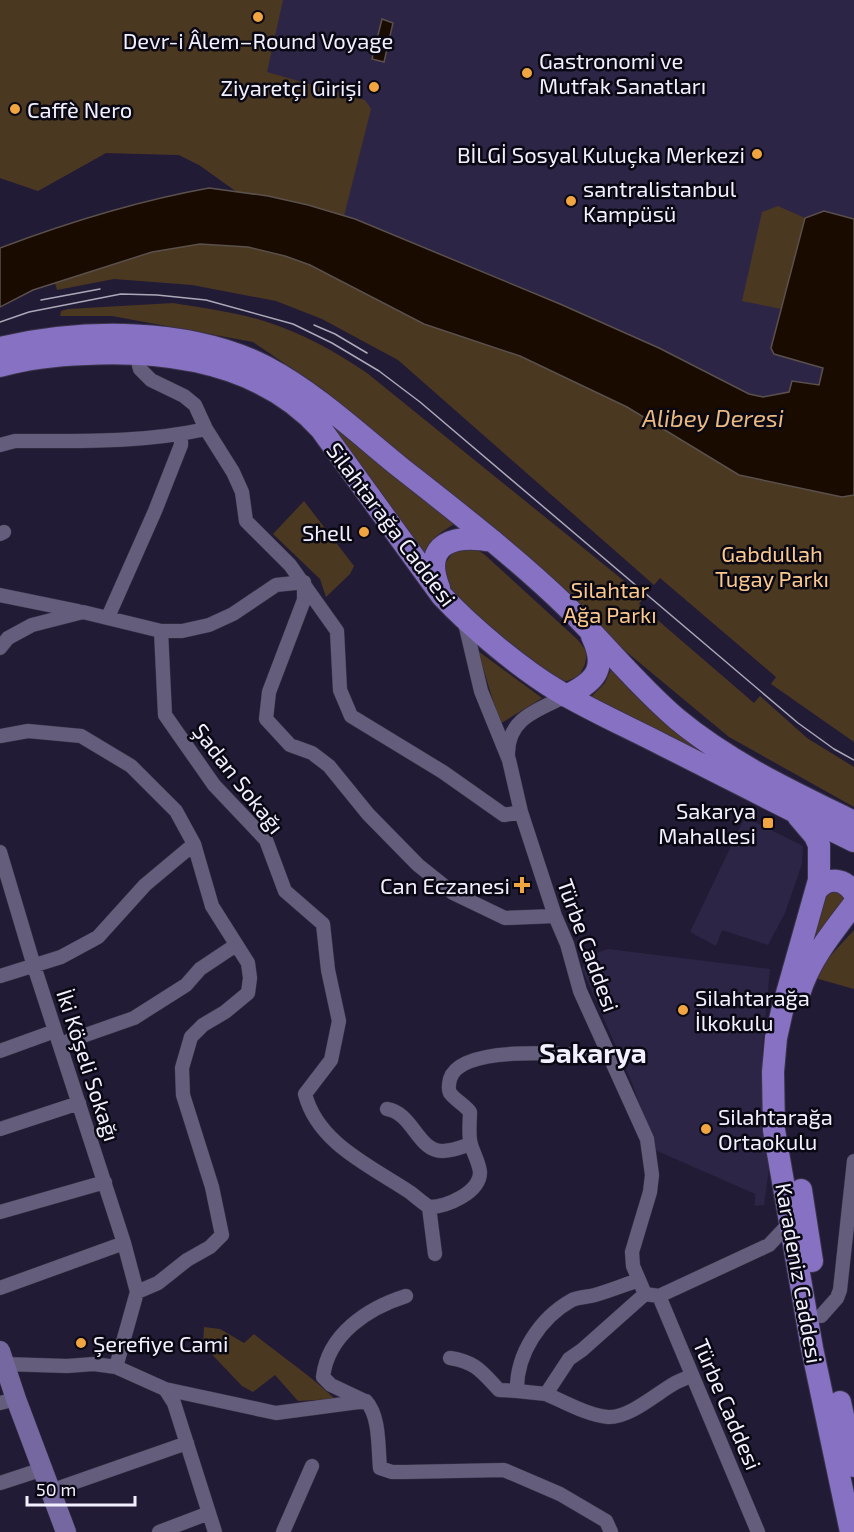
<svg xmlns="http://www.w3.org/2000/svg" width="854" height="1532" font-family="'Exo 2',sans-serif">
<style>
.built{fill:#2d2545}
.green{fill:#4b3821}
.water{fill:#190b00;stroke:#5a504c;stroke-width:1.5}
.lines{fill:none;stroke-linecap:round;stroke-linejoin:round}
.minor-casing{stroke:#3a3449;stroke-width:15}
.secondary-casing{stroke:#3a3449;stroke-width:21}
.primary-casing{stroke:#3a3449;stroke-width:24}
.minor{stroke:#645e7c;stroke-width:14}
.secondary{stroke:#7568a0;stroke-width:20}
.primary{stroke:#8771c3;stroke-width:22}
.tram{stroke:#aca8ba;stroke-width:1.5}
.poi-dot{fill:#f1a540;stroke:#0a0813;stroke-width:2}
.labels{text-anchor:middle;dominant-baseline:central;stroke-width:5;stroke-linejoin:round;paint-order:stroke}
.poi-label{font-size:22px;fill:#f2f0fe;stroke:#0a0813;text-anchor:start}
.street-label{font-size:22px;fill:#f2f0fe;stroke:#0a0813}
.park-label{font-size:22px;fill:#fbc88d;stroke:#0a0813}
.water-label{font-size:24px;font-style:italic;fill:#ecb97f;stroke:#0a0813}
.district-label{font-size:28px;font-weight:bold;fill:#f2f0fe;stroke:#0a0813}
</style>
<rect width="100%" height="100%" fill="#221b35"/>
<path class="built" d="M0,0h854v219l-30,-8 -50,143 49,14 -4,18 -26,-5 -4,11 -26,5 -14,-3 -90,-46 -99,-44 -205,-85 -47,-14 -71,-13 -38,-27 -20,-10 -73,-2 -68,38 -38,-13z
M745,817l58,29 -1,18 -17,49 -17,32 -46,-15 -6,16 -26,-14z
M608,949l162,20 -8,83v59l3,35 4,22 -5,37 -9,1v-12l-100,-44 -23,-67 -50,-114 3,-10 6,-4z"/>
<path class="green" d="M0,0h283l-16,72 98,28 6,9 -27,107 -36,-11 -71,-13 -38,-27 -20,-10 -73,-2 -68,38 -38,-13z
M778,206l27,12 -24,91 -39,-8 20,-89z
M200,244l48,3 38,9 24,9 114,59 96,32 107,51 112,68 103,22 12,-2v247l-83,-58 5,-7 -116,-99 -6,7 -256,-225 -76,-41 -46,-18 -84,-16 -78,-6 -57,11 -2,-7 97,-31z
M173,303c30,5 62,9 91,18 36,11 71,30 103,52l277,224 -5,7 115,99 6,-7 47,42 47,29v40l-125,-70 -106,-88 -87,-80 -141,-116 -71,-63 -71,-48 -141,-26h-52l1,-5 7,-2z
M325,417l131,106c-15,9 -26,15 -33,32z
M304,501l50,65 -4,8 -24,23 -6,-18 -47,-45z
M475,548l10,7 93,85 9,12 -2,12 -6,12 -12,5 -12,-1 -110,-90v-26l8,-12z
M478,651l64,47 -42,26z
M612,667l95,84 -4,6 -113,-59 15,-15z
M832,888l13,9 -37,60 9,-48z
M854,930v59l-39,-11 7,-13z
M204,1327l16,2 24,14 10,-9c27,22 56,41 81,65l-37,2 -23,-26 -22,17 -11,-6 -39,-41z"/>
<path class="water" d="M382,19l11,4 -9,39 -12,-3z
M209,188l59,8 40,9 47,14 205,85 99,44 90,46 14,3 26,-5 3,-11 27,4 4,-17 -49,-14 -3,-6 34,-130 19,-7 30,8v276l-12,2 -103,-22 -112,-68 -107,-51 -96,-32 -114,-59 -25,-9 -37,-9 -48,-3 -48,8 -119,38 -33,17v-59c69,-26 137,-47 209,-60z"/>
<g class="lines">
<defs>
<path id="minor" d="M136,354l4,15 11,11 33,16 11,9 11,24 27,43 9,20 4,29 44,44 47,66 3,59 11,26 92,56 61,43 17,-3
M0,445l15,-4c64,0 128,2 191,-12
M0,534l4,-2
M0,595l78,16
M108,617l47,-106 26,-66v-10
M464,619l17,72 28,69 12,52 34,104 12,28 13,47 67,148 5,36 -2,17 -18,60 1,14 12,28 14,2 110,-51 16,-17 4,-10
M161,631l4,84 49,70 52,55 19,51 38,33 5,46 11,51 -8,39 -26,34c13,50 66,72 106,99 6,5 12,10 18,14 17,0 51,-14 51,-35 -1,-9 -6,-18 -9,-27 -3,-11 -1,-22 -1,-33 -5,-7 -15,-12 -20,-19 -2,-4 -1,-10 0,-14 11,-37 128,-24 160,-22
M0,648l8,-10 24,-13 51,-13 78,19h21l27,-6 24,-11 43,-29 28,-3v18l-35,92 -3,27 24,26 22,8 17,13 39,48 50,51 35,28 52,25 50,-2
M0,736l28,-5 53,5 50,30 45,45 18,33 18,62 36,57 2,15 -2,15 -23,19 -22,13 -12,12 -9,31 1,27 29,92 10,48 -12,12 -23,13 -29,23 -21,9
M508,755c-1,-37 30,-45 58,-59
M0,852l34,114 90,277 13,49 -21,75
M0,976l61,-19 37,-20 47,-52 49,-41
M60,1044l74,-26 52,-33 14,-16 36,-24
M0,1051l55,-20
M387,1109c26,4 31,43 56,42 9,0 19,-4 28,-7
M0,1129l79,-26
M429,1207l6,47
M0,1212l105,-30
M639,1280c-15,5 -30,11 -44,15 -8,2 -16,2 -23,5 -32,18 -56,54 -55,91l29,3 23,-35 13,-9 63,-56
M0,1288l124,-45
M659,1296l99,236
M821,1316l16,-18 3,-8 14,-129
M450,1358c26,4 32,14 49,32l18,1
M4,1364l63,2 27,-2 22,3 49,22 9,14 41,129
M165,1389l111,24 90,-12c14,15 12,47 14,67l12,4h13l99,-2 56,24 46,27 5,11
M546,1394c19,8 41,21 62,23 22,1 49,-24 67,-34 6,-3 12,-5 17,-8
M365,1401l-34,-16 -8,-8c5,-43 45,-69 83,-81
M0,1403l16,-4
M0,1483l43,-14
M50,1491l137,-48
M159,1532l50,-19
M283,1532l29,-66"/>
<path id="secondary" d="M0,1351l16,48 50,133"/>
<path id="primary" d="M0,348c82,-19 189,-21 266,19 48,25 93,67 135,101 56,44 113,88 165,138 38,37 71,79 111,113 53,44 116,73 177,103
M0,366c28,-8 57,-11 86,-12 84,-4 175,9 235,75l121,167c30,32 78,72 116,95 34,20 70,36 105,54 64,32 127,65 191,96
M439,588c-18,-46 16,-54 54,-47
M566,696c31,-15 41,-28 26,-60
M798,816l17,20 4,9v35l-37,131 -6,27 -3,34 1,58 38,218 39,184
M816,891c11,-15 28,-13 38,2
M799,994c11,-35 33,-61 55,-90
M801,1190l11,71
M840,1402l14,64"/>
</defs>
<use href="#minor" class="minor-casing"/>
<use href="#secondary" class="secondary-casing"/>
<use href="#primary" class="primary-casing"/>
<use href="#minor" class="minor"/>
<use href="#secondary" class="secondary"/>
<use href="#primary" class="primary"/>
<path class="tram" d="M41,300l59,-11
M0,322l29,-10 92,-18 36,1 49,5 87,24 39,19 47,28 41,31 378,321 36,26 20,11
M314,325l21,9 32,19"/>
</g>
<g class="poi-dot">
<circle cx="258" cy="17" r="6"/>
<circle cx="527" cy="73" r="6"/>
<circle cx="374" cy="87" r="6"/>
<circle cx="15" cy="109" r="6"/>
<circle cx="757" cy="154" r="6"/>
<circle cx="571" cy="201" r="6"/>
<circle cx="364" cy="532" r="6"/>
<rect x="762" y="817" width="12" height="12" rx="3"/>
<path d="M519 876h6v6h6v6h-6v6h-6v-6h-6v-6h6z"/>
<circle cx="683" cy="1010" r="6"/>
<circle cx="706" cy="1129" r="6"/>
<circle cx="81" cy="1343" r="6"/>
</g>
<g class="labels">
<g class="poi-label">
<text x="258" y="40" text-anchor="middle">Devr-i Âlem–Round Voyage</text>
<text x="539" y="60">Gastronomi ve<tspan x="539" dy="25">Mutfak Sanatları</tspan></text>
<text x="362" y="87" text-anchor="end">Ziyaretçi Girişi</text>
<text x="27" y="109">Caffè Nero</text>
<text x="745" y="154" text-anchor="end">BİLGİ Sosyal Kuluçka Merkezi</text>
<text x="583" y="188">santralistanbul<tspan x="583" dy="25">Kampüsü</tspan></text>
<text x="352" y="532" text-anchor="end">Shell</text>
<text x="756" y="810" text-anchor="end">Sakarya<tspan x="756" dy="25">Mahallesi</tspan></text>
<text x="510" y="885" text-anchor="end">Can Eczanesi</text>
<text x="695" y="997">Silahtarağa<tspan x="695" dy="25">İlkokulu</tspan></text>
<text x="718" y="1116">Silahtarağa<tspan x="718" dy="25">Ortaokulu</tspan></text>
<text x="93" y="1343">Şerefiye Cami</text>
</g>
<g class="street-label">
<text transform="translate(392 524) rotate(53)">Silahtarağa Caddesi</text>
<text transform="translate(239 778) rotate(52)">Şadan Sokağı</text>
<text transform="translate(589 945) rotate(70)">Türbe Caddesi</text>
<text transform="translate(89 1065) rotate(72)">İki Köşeli Sokağı</text>
<text transform="translate(800 1273) rotate(80)">Karadeniz Caddesi</text>
<text transform="translate(728 1404) rotate(67)">Türbe Caddesi</text>
</g>
<g class="park-label">
<text x="772" y="553">Gabdullah<tspan x="772" dy="25">Tugay Parkı</tspan></text>
<text x="610" y="589">Silahtar<tspan x="610" dy="25">Ağa Parkı</tspan></text>
</g>
<g class="water-label">
<text x="713" y="417">Alibey Deresi</text>
</g>
<g class="district-label">
<text x="593" y="1052">Sakarya</text>
</g>
</g>
<path d="M27 1496v9h108v-9" fill="none" stroke="#f2f0fe" stroke-width="3"/>
<text x="36" y="1496" font-size="18" fill="#f2f0fe" stroke="#0a0813" stroke-width="4.5" paint-order="stroke">50 m</text>
</svg>
